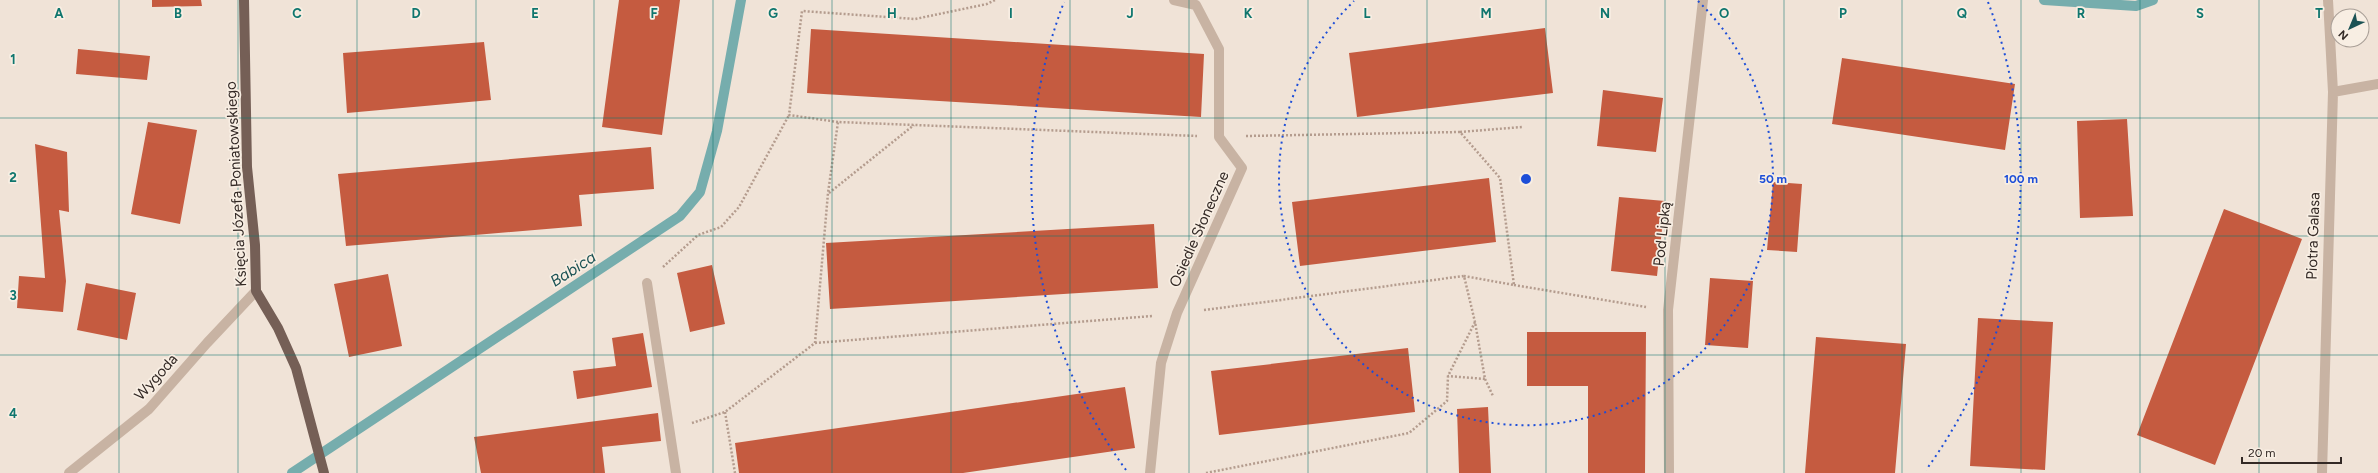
<svg xmlns="http://www.w3.org/2000/svg" width="2378" height="473" font-family="Figtree,sans-serif">
<style>
.lines{fill:none;stroke-linecap:round;stroke-linejoin:round}
.stream{stroke:#76adad;stroke-width:10}
.building{fill:#c55b40}
.path{stroke:#b49c8e;stroke-width:2.5;stroke-dasharray:2 2;stroke-linecap:butt}
.minor{stroke:#c8b3a3;stroke-width:10}
.major{stroke:#755f56;stroke-width:10}
.grid{fill:none;stroke:#0f766e;stroke-width:1;stroke-opacity:0.55}
.ring{fill:none;stroke:#1d4ed8;stroke-width:2;stroke-dasharray:2 4}
.labels{text-anchor:middle;dominant-baseline:central;stroke-width:3.5;stroke-linejoin:round;paint-order:stroke}
.street-label{font-size:15px;fill:#332925;stroke:#f8eee3}
.water-label{font-size:16px;font-style:italic;fill:#1b5254;stroke:#f8eee3}
.grid-label{font-size:13px;text-anchor:middle;font-weight:bold;fill:#0f766e;stroke:#f8eee3;stroke-width:3.5;stroke-linejoin:round;paint-order:stroke}
.centre{fill:#1d4ed8;stroke:#f8eee3;stroke-width:2}
.ring-label{font-size:12px;text-anchor:middle;font-weight:bold;fill:#1d4ed8;stroke:#f8eee3;stroke-width:3.5;stroke-linejoin:round;paint-order:stroke}
</style>
<rect width="100%" height="100%" fill="#f0e3d7"/>
<g class="lines">
<path class="stream" d="M2044,0l92,6 17,-6
M292,473l388,-257 20,-24 17,-61 24,-131"/>
</g>
<path class="building" d="M152,0h49l1,6 -50,1z
M619,0h61l-18,135 -60,-8z
M1545,28l8,65 -196,24 -8,-64z
M811,29l393,25 -3,63 -394,-24z
M484,42l7,58 -144,13 -4,-60z
M78,49l72,7 -3,24 -71,-6z
M1842,58l173,26 -10,66 -173,-26z
M1603,90l60,8 -7,54 -59,-6z
M2127,119l6,97 -53,2 -3,-97z
M148,122l49,8 -17,94 -49,-10z
M35,144l32,8 2,60 -10,-2 7,71 -3,31 -46,-4 2,-32 26,2z
M651,147l3,42 -75,6 3,31 -236,20 -8,-72z
M1489,178l7,64 -196,24 -8,-64z
M1773,182l29,2 -5,68 -30,-2z
M1619,197l46,4 -8,75 -46,-5z
M2224,209l78,30 -87,226 -78,-30z
M1154,224l4,64 -328,21 -4,-66z
M712,265l13,59 -35,8 -13,-59z
M388,274l14,72 -53,11 -15,-73z
M1710,278l43,3 -5,67 -43,-3z
M86,283l50,10 -9,47 -50,-10z
M1978,318l75,4 -8,148 -75,-4z
M1527,332h119l-1,141h-57v-87h-61z
M643,333l9,54 -75,12 -4,-28 43,-5 -4,-28z
M1816,337l90,7 -11,129h-90z
M1408,348l7,64 -196,23 -8,-64z
M1125,387l10,61 -172,25h-224l-4,-30z
M1488,407l3,66h-32l-2,-64z
M658,413l3,28 -59,6 3,26h-124l-7,-36z"/>
<g class="lines">
<path class="path" d="M838,122l-49,-7 13,-104 113,8 72,-15 8,-4
M1460,132l62,-5
M1246,136l214,-4 40,46 14,107 -50,-9
M829,193l85,-68
M663,267l35,-32 23,-8 18,-20 50,-92
M1514,285l132,22
M1204,310l260,-34 11,46
M815,343l337,-27
M1485,379l8,17
M725,412l10,61
M692,423l33,-11 90,-69 13,-150 10,-71 359,14
M1206,473l203,-40 38,-32 1,-25 27,-54 10,57 -37,-3"/>
<path class="minor" d="M2333,92l45,-8
M647,283l29,190
M69,473l80,-64 58,-66 49,-52
M1150,473l11,-110 16,-50 65,-145 -23,-31v-88l-23,-44 -22,-5
M1669,473l-1,-163 35,-310
M2322,473l11,-381 -5,-92"/>
<path class="major" d="M244,0l3,167 8,78 1,46 22,37 18,40 28,105"/>
</g>
<path class="grid" d="M119,0v473M238,0v473M357,0v473M476,0v473M594,0v473M713,0v473M832,0v473M951,0v473M1070,0v473M1189,0v473M1308,0v473M1427,0v473M1546,0v473M1665,0v473M1784,0v473M1902,0v473M2021,0v473M2140,0v473M2259,0v473M0,118h2378M0,236h2378M0,355h2378"/>
<g class="ring">
<path d="M1698 1A247 247 0 1 1 1354 1"/>
<path d="M1126 470A495 495 0 0 1 1064 2M1988 2A495 495 0 0 1 1926 470"/>
</g>
<g class="labels">
<g class="street-label">
<text transform="translate(236 184) rotate(-93)">Księcia Józefa Poniatowskiego</text>
<text transform="translate(1199 229) rotate(-66)">Osiedle Słoneczne</text>
<text transform="translate(1662 234) rotate(-84)">Pod Lipką</text>
<text transform="translate(2313 236) rotate(-88)">Piotra Galasa</text>
<text transform="translate(156 377) rotate(-48)">Wygoda</text>
</g>
<g class="water-label">
<text transform="translate(573 269) rotate(-33)">Babica</text>
</g>
</g>
<g class="grid-label">
<text x="59" y="18">A</text>
<text x="178" y="18">B</text>
<text x="297" y="18">C</text>
<text x="416" y="18">D</text>
<text x="535" y="18">E</text>
<text x="654" y="18">F</text>
<text x="773" y="18">G</text>
<text x="892" y="18">H</text>
<text x="1011" y="18">I</text>
<text x="1130" y="18">J</text>
<text x="1248" y="18">K</text>
<text x="1367" y="18">L</text>
<text x="1486" y="18">M</text>
<text x="1605" y="18">N</text>
<text x="1724" y="18">O</text>
<text x="1843" y="18">P</text>
<text x="1962" y="18">Q</text>
<text x="2081" y="18">R</text>
<text x="2200" y="18">S</text>
<text x="2319" y="18">T</text>
<text x="13" y="64">1</text>
<text x="13" y="182">2</text>
<text x="13" y="300">3</text>
<text x="13" y="418">4</text>
</g>
<circle cx="1526" cy="179" r="6" class="centre"/>
<g class="ring-label">
<text x="1773" y="183">50 m</text>
<text x="2021" y="183">100 m</text>
</g>
<g transform="translate(2350 28) rotate(224)"><circle r="19" fill="#f8eee3" stroke="#a99f97"/>
<path d="M0-3L7 15L0 10L-7 15Z" fill="#1b5254"/>
<text y="-6" font-size="11" font-weight="bold" text-anchor="middle" fill="#332925">N</text>
</g>
<path d="M2242 457v6h99v-6" fill="none" stroke="#332925" stroke-width="2"/>
<text x="2248" y="457" font-size="12" fill="#332925" stroke="#f8eee3" stroke-width="3" paint-order="stroke">20 m</text>
</svg>
